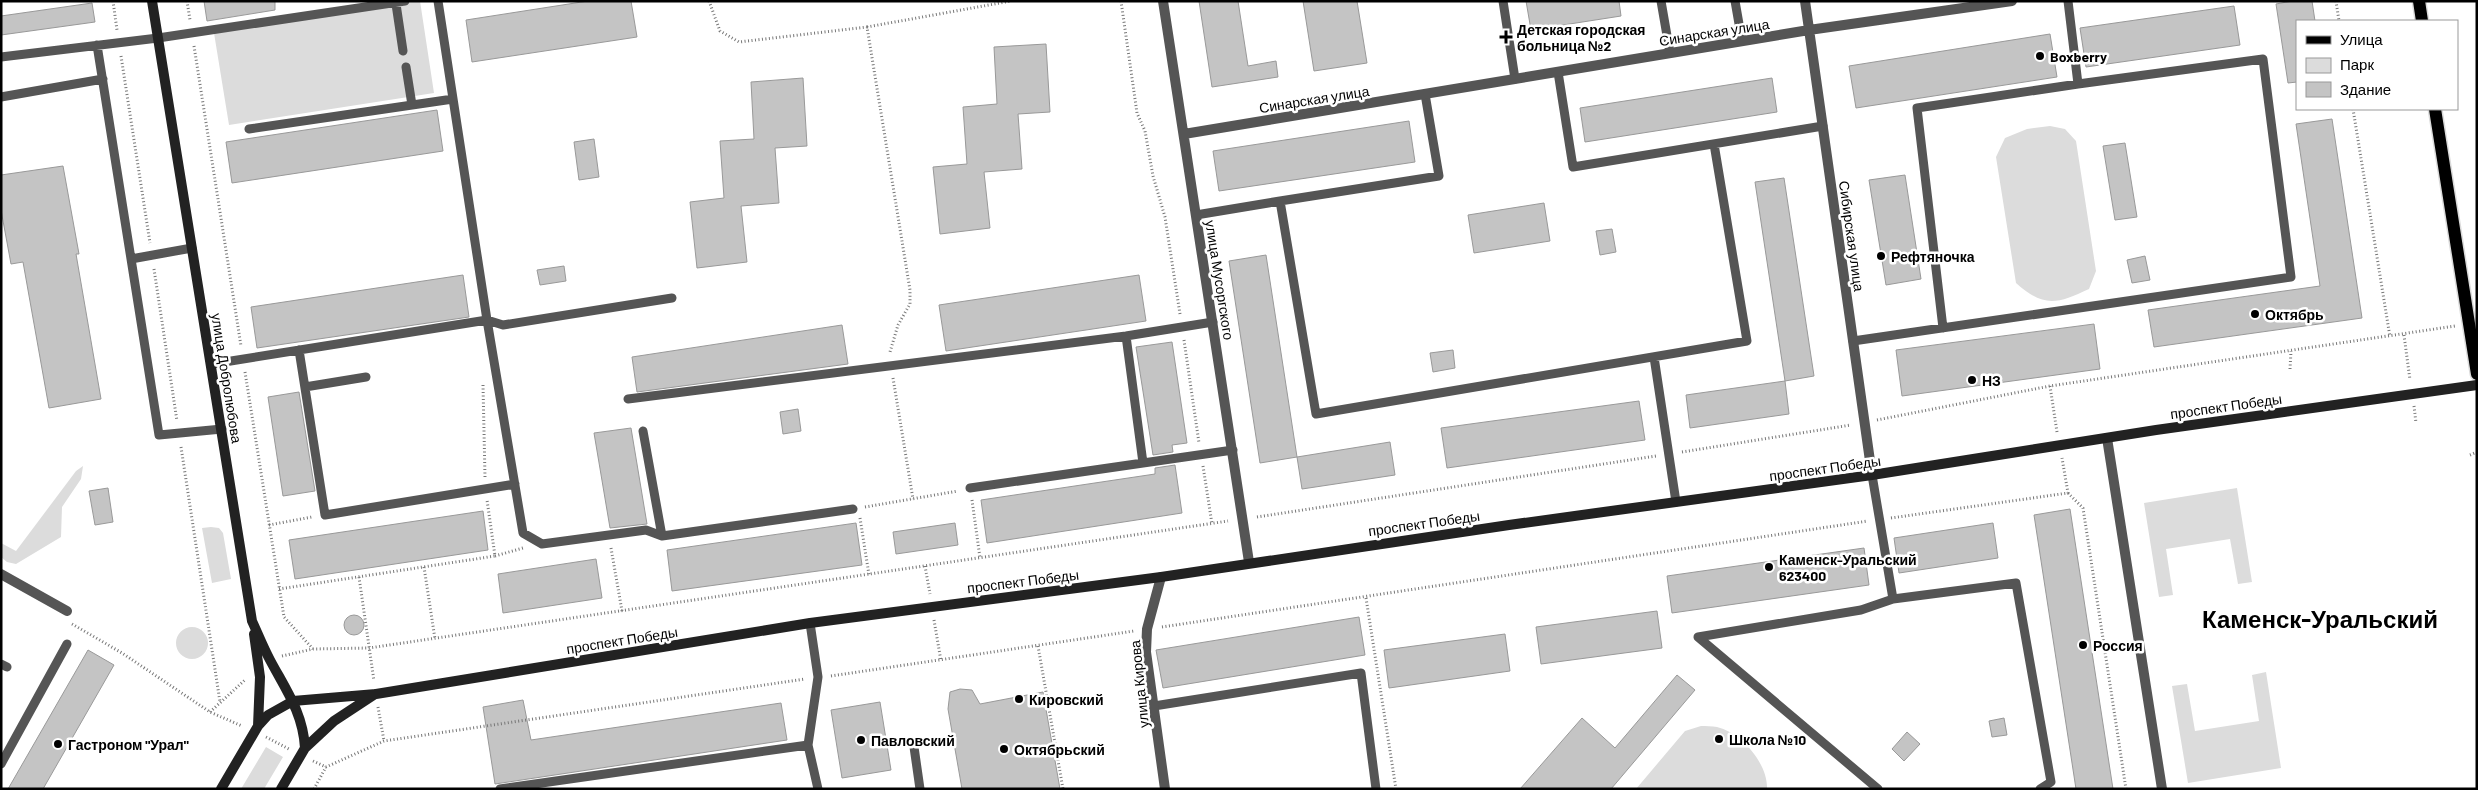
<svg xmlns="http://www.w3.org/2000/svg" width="2478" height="790" font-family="Barlow,sans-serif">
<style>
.green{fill:#dcdcdc}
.building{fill:#c4c4c4;stroke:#999}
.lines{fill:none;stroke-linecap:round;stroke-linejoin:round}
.primary-casing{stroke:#dbdbdb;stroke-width:15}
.path{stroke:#777;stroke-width:3;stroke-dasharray:1 2.5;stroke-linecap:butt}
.lane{stroke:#555;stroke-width:9}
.street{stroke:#555;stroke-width:10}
.secondary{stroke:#222;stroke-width:10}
.primary{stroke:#000;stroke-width:12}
.poi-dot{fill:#000;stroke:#fff;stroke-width:2}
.labels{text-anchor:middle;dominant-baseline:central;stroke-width:5;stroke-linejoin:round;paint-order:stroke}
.poi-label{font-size:14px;font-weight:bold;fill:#000;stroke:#fff;text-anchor:start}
.street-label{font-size:14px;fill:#000;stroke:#fff}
.town-label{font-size:24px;font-weight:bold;fill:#000;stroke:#fff}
</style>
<rect width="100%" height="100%" fill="#fff"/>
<path class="green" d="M411,1h9l14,92 -205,32 -15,-92z
M2050,126l15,3 11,12 20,130 -7,18c-32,15 -45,19 -73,-6l-20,-126 9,-19 22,-9z
M83,466l-2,13 -19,28 -1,30 -45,27 -9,-2 -6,-5v-14l15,8 60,-80z
M2237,488l15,94 -14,2 -8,-45 -64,10 7,46 -14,2 -15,-94z
M211,527l8,1 4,5 8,46 -19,4 -10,-55z
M176 643a16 16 0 1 1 32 0a16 16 0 1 1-32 0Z
M2266,672l15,96 -93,15 -16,-97 15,-2 8,47 64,-10 -7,-46z
M1701,726c5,0 11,0 16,1 25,6 51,37 50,62h-131l49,-58z
M266,747l17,10 -19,32h-23z"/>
<path class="building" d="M204,1h71v9l-68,11z
M588,1h43l6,36 -165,25 -6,-42z
M1199,1h39l10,65 28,-5 2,16 -66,10z
M1303,1h54l10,62 -53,8z
M1526,1h93l2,15 -90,14z
M2292,1h20l3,20h-18v61l-9,1 -12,-79z
M92,3l3,19 -94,13v-19z
M2234,6l6,39 -154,22 -6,-39z
M2050,34l7,43 -201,31 -7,-42z
M1046,44l4,68 -32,2 4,55 -38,3 6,56 -50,6 -7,-67 34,-3 -4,-57 34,-3 -3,-57z
M803,78l4,68 -32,2 4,55 -38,3 6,56 -50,6 -7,-66 34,-4 -4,-57 34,-2 -3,-57z
M1772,78l5,34 -192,30 -5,-34z
M437,110l6,41 -211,32 -6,-41z
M2332,119l30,199 -208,29 -6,-37 172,-24 -24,-162z
M1409,121l6,41 -196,29 -6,-40z
M594,139l5,38 -20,3 -5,-38z
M2125,143l12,74 -22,3 -12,-74z
M63,166l16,88h-3l25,145 -52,9 -26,-146 -12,2 -10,-54v-35z
M1905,175l16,104 -35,6 -17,-105z
M1784,178l30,198 -29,5 -30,-199z
M1544,203l6,38 -76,12 -6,-38z
M1612,229l4,23 -16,3 -4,-24z
M1266,255l31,202 -37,6 -31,-202z
M2145,256l5,24 -18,3 -5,-23z
M564,266l2,15 -26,4 -3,-15z
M463,275l6,42 -212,31 -6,-41z
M1139,275l7,46 -200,30 -7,-46z
M2094,324l6,45 -198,27 -6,-46z
M842,325l6,39 -211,28 -5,-35z
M1172,342l15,101 -15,2 1,7 -20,3 -17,-108z
M1453,350l2,18 -22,4 -3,-19z
M1785,381l4,33 -99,14 -4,-33z
M299,392l16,99 -32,5 -15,-99z
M1639,401l6,39 -198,28 -6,-40z
M798,409l3,22 -18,3 -3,-22z
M631,428l16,96 -37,4 -16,-95z
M1390,442l5,33 -93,14 -5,-32z
M1175,465l7,48 -195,30 -6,-43 174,-26v-6z
M108,488l5,34 -18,3 -6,-34z
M2070,509l43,280h-37l-42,-274z
M483,511l5,39 -193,29 -6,-39z
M856,523l6,42 -190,26 -5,-41z
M955,523l3,22 -62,9 -3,-22z
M1993,523l5,35 -99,15 -5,-35z
M1864,548l5,37 -197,28 -5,-37z
M596,559l6,39 -99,15 -5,-39z
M1657,611l5,37 -121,16 -5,-37z
M344 625a10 10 0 1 1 20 0a10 10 0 1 1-20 0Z
M1359,617l6,38 -202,33 -7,-38z
M1505,634l5,37 -121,17 -5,-38z
M88,650l26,15 -71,124h-35z
M1677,675l18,15 -84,99h-91l62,-71 33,30z
M960,689l12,1 8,14 63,-12 17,97h-98l-14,-80 2,-17z
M523,700l8,40 250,-37 6,37 -292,44 -12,-77z
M880,702l11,68 -49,8 -11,-68z
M2004,718l3,17 -15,2 -3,-16z
M1907,732l13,12 -16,17 -12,-12z"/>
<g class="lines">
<defs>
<path id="primary" d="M2419,1l3,20
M2435,109l42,265"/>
</defs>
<use href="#primary" class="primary-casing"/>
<path class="path" d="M113,1l4,29
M187,1l3,19
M709,1l11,30 19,11 128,-15 43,263v14l-12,21 -8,27
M1121,1l16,112 8,18 8,45 12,41 15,97
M2336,1l3,20
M867,27l144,-26
M194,46l47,300
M121,56l29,187
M2353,109l37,228
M154,269l23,152
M2404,335l6,45
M1184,340l15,103
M2290,369l1,-18
M245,372l39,245 29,32
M893,378l20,121
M483,385l2,92
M2050,386l7,46
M2414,406l2,17
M1877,420l173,-34 405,-60
M181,447l39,255
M1682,452l169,-27
M2470,455l7,-3
M1203,466l9,58
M2068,493l15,15 43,281
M972,500l8,58
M865,507l93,-16
M1257,517l399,-61
M860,518l9,57
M1891,518l177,-25 -6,-35
M269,525l43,-8
M611,548l11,63
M495,556l28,-8
M925,566l5,28
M424,567l11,72
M359,577l15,104
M279,589l216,-33 -8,-56
M1366,598l30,191
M934,620l7,41
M72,624l50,29 88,59 32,14
M1162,627l706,-106
M1038,646l25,143
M282,656l31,-7 56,-1 859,-127
M831,676l303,-45
M378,707l6,34
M210,712l36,-33
M266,737l23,12
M313,761l13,6 58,-26 421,-62
M314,789l12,-22"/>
<path class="lane" d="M438,1l49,319 16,5 169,-27
M1503,1l12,78
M1661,1l9,52
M1735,1l7,40
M396,4l7,47
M97,45l62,390 63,-6
M1,57l157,-19 247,-37
M406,67l6,38
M1558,72l15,95 250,-41
M1425,94l14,82 -159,25 36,213 431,-73 -33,-197
M1,97l102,-18
M249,129l204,-30
M1196,215l84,-14
M131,259l61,-11
M1943,328l-26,-220 161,-24 -10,-83
M1126,336l17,127 90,-13
M1853,341l438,-64 -28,-218 -185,25
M299,350l26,165 190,-31
M1654,357l22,145
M212,364l275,-44 36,213 19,11 104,-14 16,6 191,-27
M305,387l61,-10
M628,399l498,-63 87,-14
M643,431l19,105
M1872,475l21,124 123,-16 35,199 -11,7
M970,488l173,-25
M810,623l8,54 -10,68 10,44
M1,664l6,3
M1154,706l207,-33 15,116
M914,747l6,42
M1,764l66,-120
M500,789l308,-44
M1878,789l-180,-152 163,-27 32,-11"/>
<path class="street" d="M1163,1l86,561
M1805,1l67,474
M1184,134l625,-104 203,-29
M2107,438l55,351
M1,574l66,37
M1161,577l-14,52 -1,23 19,137"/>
<path class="secondary" d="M152,1l100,620c6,13 11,26 18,39 16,30 33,53 35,88
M254,634l6,43 -2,49
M221,789l37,-63 10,-11 25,-14 83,-7 434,-71 351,-46 348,-52 363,-50 284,-45 321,-45
M281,789l24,-41 29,-27 41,-27"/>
<use href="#primary" class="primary"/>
</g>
<g class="poi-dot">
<path d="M1503.5 29.5h5v5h5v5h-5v5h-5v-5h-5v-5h5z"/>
<circle cx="2040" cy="56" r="5"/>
<circle cx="1881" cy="256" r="5"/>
<circle cx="2255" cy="314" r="5"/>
<circle cx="1972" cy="380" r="5"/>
<circle cx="1769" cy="567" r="5"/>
<circle cx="2083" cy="645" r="5"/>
<circle cx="1019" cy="699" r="5"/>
<circle cx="1719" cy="739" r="5"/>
<circle cx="861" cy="740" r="5"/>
<circle cx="58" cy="744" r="5"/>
<circle cx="1004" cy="749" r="5"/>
</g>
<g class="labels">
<g class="poi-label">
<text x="1517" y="29">Детская городская<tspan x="1517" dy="16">больница №2</tspan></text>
<text x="2050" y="56">Boxberry</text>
<text x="1891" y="256">Рефтяночка</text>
<text x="2265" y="314">Октябрь</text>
<text x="1982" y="380">НЗ</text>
<text x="1779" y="559">Каменск-Уральский<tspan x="1779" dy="16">623400</tspan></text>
<text x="2093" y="645">Россия</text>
<text x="1029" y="699">Кировский</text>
<text x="1729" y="739">Школа №10</text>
<text x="871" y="740">Павловский</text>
<text x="68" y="744">Гастроном "Урал"</text>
<text x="1014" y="749">Октябрьский</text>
</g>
<g class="street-label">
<text transform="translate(1714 32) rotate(-9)">Синарская улица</text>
<text transform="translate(1314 99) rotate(-9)">Синарская улица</text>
<text transform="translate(1852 236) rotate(82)">Сибирская улица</text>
<text transform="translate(1220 280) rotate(81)">улица Мусоргского</text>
<text transform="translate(227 378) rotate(81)">улица Добролюбова</text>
<text transform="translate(2226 406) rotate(-8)">проспект Победы</text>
<text transform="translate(1825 468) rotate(-8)">проспект Победы</text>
<text transform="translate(1424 523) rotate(-8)">проспект Победы</text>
<text transform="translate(1023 581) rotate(-7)">проспект Победы</text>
<text transform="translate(622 640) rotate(-9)">проспект Победы</text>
<text transform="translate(1139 684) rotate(-96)">улица Кирова</text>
</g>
<g class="town-label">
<text x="2320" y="618">Каменск-Уральский</text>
</g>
</g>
<rect width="2478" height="790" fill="none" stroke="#000000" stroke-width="5"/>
<rect x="2296" y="20" width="162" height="90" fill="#ffffff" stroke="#999999"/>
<rect x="2306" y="36" width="25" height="8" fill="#000000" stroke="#999999"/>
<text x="2340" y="45" font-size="15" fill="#000000">Улица</text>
<rect x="2306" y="58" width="25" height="15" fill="#dcdcdc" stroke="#999999"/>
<text x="2340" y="70" font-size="15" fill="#000000">Парк</text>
<rect x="2306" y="82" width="25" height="15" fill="#c4c4c4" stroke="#999999"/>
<text x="2340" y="95" font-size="15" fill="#000000">Здание</text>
</svg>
